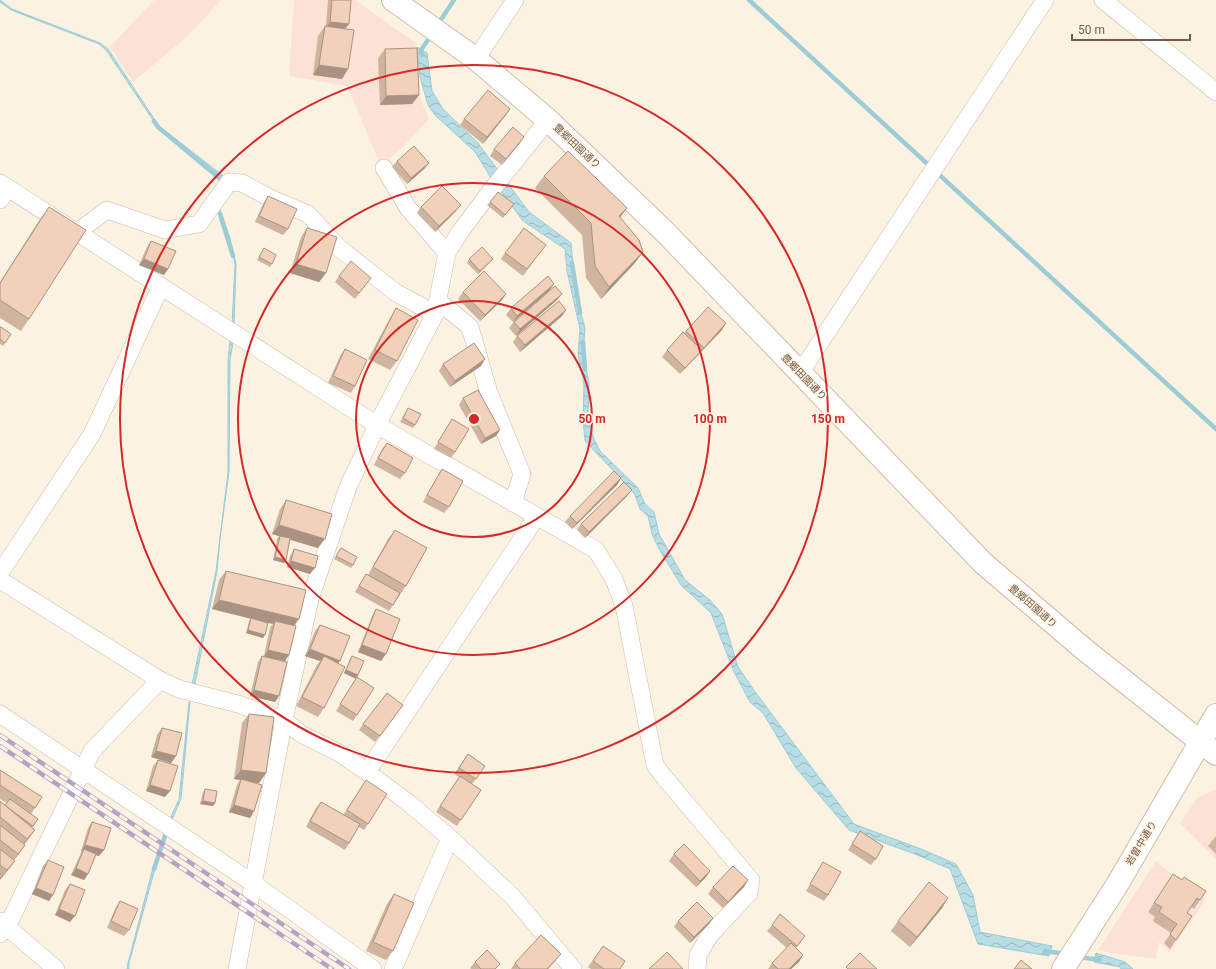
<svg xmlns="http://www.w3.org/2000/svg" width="1216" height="969" font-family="Roboto,'Noto Sans JP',sans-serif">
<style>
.commercial{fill:#fce2d5}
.water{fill:url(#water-waves);stroke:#9dccd6}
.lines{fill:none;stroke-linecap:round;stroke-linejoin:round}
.stream{stroke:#9dccd6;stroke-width:4.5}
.street-casing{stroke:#cdbaa9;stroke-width:18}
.secondary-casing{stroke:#d2bca9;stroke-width:24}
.street{stroke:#fff;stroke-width:17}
.secondary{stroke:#fff;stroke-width:22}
.rail-casing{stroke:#b5a1c5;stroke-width:4.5}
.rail{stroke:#fff6e8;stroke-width:3;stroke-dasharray:9;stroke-linecap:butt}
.wall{fill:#cfb4a0}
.shaded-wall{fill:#a99282}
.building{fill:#f1d1ba;stroke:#a99282}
.ring{fill:none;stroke:#d62828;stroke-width:2}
.labels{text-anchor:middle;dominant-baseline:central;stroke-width:3.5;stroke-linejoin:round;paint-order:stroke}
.street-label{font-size:10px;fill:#735949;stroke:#fff6e8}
.centre{fill:#d62828;stroke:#fff6e8;stroke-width:2}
.ring-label{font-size:12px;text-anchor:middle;font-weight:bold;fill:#d62828;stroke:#fff6e8;stroke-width:3.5;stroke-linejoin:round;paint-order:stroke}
</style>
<defs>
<pattern id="water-waves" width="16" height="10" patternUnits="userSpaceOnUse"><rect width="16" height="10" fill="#b7dde5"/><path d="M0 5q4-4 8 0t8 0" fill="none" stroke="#99b6bc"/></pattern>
</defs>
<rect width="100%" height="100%" fill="#fcf2e2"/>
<path class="commercial" d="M154,0h67l-31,34 -57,48 -23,-35z
M294,0h61l62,44 -3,9 5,42 10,24 -25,27 -23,20 -34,-80 -58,-10z
M1216,789v70l-36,-36 17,-25z
M1156,861l29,24 9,4 12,10 -36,53 -11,-10 -3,17 -45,-6 -13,-3z"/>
<path class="water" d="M0,0l12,9 88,34 8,6 51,77 67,52 -1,1 -68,-53 -51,-76 -7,-6 -88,-34 -11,-8z
M417,47l10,6 5,38 11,18 35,34 51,69 42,31 5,52 9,33 -2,26 6,28 -1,37 6,20 6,12 38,37 7,16 9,8 5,22 26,46 25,20 12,14 16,53 18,26 98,131 67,25 35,15 17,31 7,37 72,14 -3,10 -71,-12 -28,-75 -35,-15 -66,-24 -53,-62 -33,-55 -13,-11 -16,-30 -23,-59 -30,-28 -22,-36 -7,-15 -4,-18 -8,-7 -5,-14 -7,-9 -43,-45 -2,-21 1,-35 -6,-31 2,-25 -13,-58 -2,-22 -42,-28 -30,-40 -18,-29 -40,-37 -7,-10 -8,-28z
M220,209l10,29 6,26 -2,62 -2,-1 3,-61 -6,-26 -11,-28z
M230,341l3,1 -3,18 -1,112 -9,66 -3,33 -23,118h-3l25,-118 12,-99v-112z
M189,702h1l-9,97 -10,23 -2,-1 10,-22z
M154,864l2,1 -27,98v6h-2l1,-6z
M1096,953l29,9 8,7h-12l-1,-2 -26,-5z"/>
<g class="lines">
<path class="stream" d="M749,0l467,429
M438,24l16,-24
M422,55l-1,-5 11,-16
M154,121l4,6 66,55
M220,214l13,42
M572,263l8,50
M583,342l2,27
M154,869l13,-39
M1045,951l21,3
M1079,957l20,3"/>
<defs>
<path id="street" d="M1103,0l113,92
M476,59l39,-59
M384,168l24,40 39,45
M0,183l377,242 219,125 18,29 10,27 31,159 9,12 87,103 -2,13 -39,42 -12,20 -1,14
M0,200l8,-12
M77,232l30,-22 58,20 34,-6 30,-42 13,1 30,16 36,15 31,34 56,44 40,22
M438,301l32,26 19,66 33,81 -9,29
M800,373l245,-373
M0,573l92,-139 69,-148
M0,580l160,100 19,9 59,15 46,16 17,14 40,20 26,18 43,32 40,34 62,58 61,73
M0,714l254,170 119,85
M367,772l170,-256
M0,921l56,48
M0,934l7,-7 85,-176 68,-71
M237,969l47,-249 26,-121 38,-112 29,-62 58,-111 12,-61 13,-21 30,-40 58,-72
M393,969l57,-131"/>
<path id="secondary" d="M393,0l83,59 72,61 118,113 317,330 102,87 131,104
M1063,969l54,-84 99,-170"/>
</defs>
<use href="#street" class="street-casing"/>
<use href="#secondary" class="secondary-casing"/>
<use href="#street" class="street"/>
<use href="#secondary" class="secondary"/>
<defs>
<path id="rail" d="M0,735l349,234
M0,746l332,223"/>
</defs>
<use href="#rail" class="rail-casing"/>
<use href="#rail" class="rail"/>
</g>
<path class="wall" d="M328,0h23l-2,24 -4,5 3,40 -6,10 -29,-4 5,-39 7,-10h1z
M385,49l34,46 -7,9 -32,1 -2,-47z
M510,109l-27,35 -23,-19 4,-6z
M524,137l-22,28 -12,-9 4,-7z
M397,161l32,2 -5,6 -17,15 -15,-17z
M544,176l83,32 -7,10 23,34 -9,12 -33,35 -15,-21 -4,-43 -47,-47z
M268,196l20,33 -5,6 -28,-13 9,-20z
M490,202l24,2 -11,14 -16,-13z
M49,207l-20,112 -8,12 -21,-13v-36l40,-63z
M421,207l35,4 -21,21 -18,-19z
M307,228l19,45 -7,9 -29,-9 11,-36z
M151,241l17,28 -4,6 -25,-10 8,-18z
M264,248l8,16 -2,3 -13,-7z
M541,251l-18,25 -22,-17 4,-6z
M469,259l21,3 -12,12 -11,-11z
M339,276l32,2 -16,21 -20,-17z
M550,290l-37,32 -7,-7 5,-7z
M463,292l39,8 -22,21 -22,-22z
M557,300l-41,36 -7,-8 5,-6z
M396,308l1,53 -7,9 -22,-11 22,-41z
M566,310l-4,6 -42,36 -7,-10 4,-6z
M0,327l11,7 -8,12 -3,-2z
M722,330l-42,44 -18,-17 5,-7 19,-19z
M345,349l10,37 -4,7 -23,-10 12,-27z
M443,364l38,2 -31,21 -11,-16z
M463,398l37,32 -4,6 -15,8 -22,-39z
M408,408l7,17 -2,3 -13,-6z
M452,419l3,33 -4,6 -17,-9z
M387,443l18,30 -5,6 -26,-14 8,-16z
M442,469l7,38 -5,6 -21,-11 15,-27z
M621,478l-4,7 -45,44 -7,-7 5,-6z
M632,490l-5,6 -42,42 -8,-8 4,-6z
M286,500l32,48 -28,-8 -4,20 -2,3 -11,-3 4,-21 2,-3 -7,-2 8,-25z
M395,530l11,56 -17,25 -34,-19 11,-18 2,1 20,-36z
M341,548l12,17 -2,3 -17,-9z
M294,549l16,25 -23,-7 3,-11z
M226,571l73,48 -5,6 -9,36 -6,35 -4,6 -25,-6 8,-34 4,-6h2l6,-29 3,-3 -6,-2 -4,16 -17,-5 3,-12 2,-2 -39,-10 7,-29z
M376,609l5,52 -23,-9 14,-36z
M320,625l18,39 -14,44 -6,9 -22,-11 21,-41 3,-4 -15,-5 10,-25z
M352,656l6,19 -1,2v38l-4,6 -17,-10 20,-33 -12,-5 6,-14z
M403,705l-28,37 -16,-12 4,-6z
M249,714l17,59 -7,10 -9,-1 4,29 -4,7 -21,-6 8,-27 3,-5 -6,-1 8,-56z
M162,728l14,28 -5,7 -20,-6 6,-22z
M468,754l17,12 -13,18 9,6 -24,36 -21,-14 23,-35 -5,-3z
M158,760l7,37 -19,-6 7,-25z
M0,770l42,27 -11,17 7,5 -6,9 3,2 -11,15h1l-11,15 1,1 -7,9 -8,10v-79l5,4 2,-2 -7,-4z
M366,780l2,44 -4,6 -5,-3 -14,23 -39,-23 10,-19 5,-6 22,13z
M205,789l10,14 -2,3 -13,-2 3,-12z
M92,822l7,34 -3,-1 -8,19 -4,6 -13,-5 9,-20 2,-4h-1l7,-23z
M860,831l16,28 -5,6 -23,-15z
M1216,836v18l-8,-8z
M674,854l36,17 -4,6 -10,10 -27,-26z
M48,860l1,41 -17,-7 11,-28z
M823,862l5,33 -4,6 -18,-10 13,-23z
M1173,874l9,6 24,11 -12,18 -3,-2 -4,6 -11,27 -6,9 -6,-6 7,-10 -18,-12 2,-4 -7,-5z
M70,884v38l-15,-7 10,-25z
M713,887h31l-21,21 -15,-14z
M394,894l-1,57 -7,9 -20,-9 21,-47z
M948,898l-6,10 -32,39 -19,-16 7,-10z
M120,901l9,29 -5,6 -17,-8 9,-21z
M678,921l31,3 -19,19 -16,-16z
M772,925l29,17 -5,6 3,14 -8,7h-23l4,-6 15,-15 -20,-17z
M603,946l17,23h-29l-3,-2z
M556,960l-8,9h-37l4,-6z
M475,962l22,7h-26l-1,-1z"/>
<path class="shaded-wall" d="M330,22l19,2 -5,6 -18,-2z
M319,65l29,4 -6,10 -29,-4z
M419,95l-7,9 -32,1 6,-9z
M510,109l-4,6 -23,29 4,-7z
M524,137l-4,6 -18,22 4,-6z
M429,163l-5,6 -17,15 4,-6z
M461,205l-5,6 -21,21 4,-6z
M627,208l-9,12 1,-4z
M643,252l-9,12 -33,35 8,-12z
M144,259l24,10 -4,6 -25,-10z
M493,259l-15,15 2,-3z
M296,264l30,9 -7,9 -29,-9z
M554,284l-4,6 -37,32 4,-6z
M506,294l-4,6 -22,21 5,-6z
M562,294l-5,6 -41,36 4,-7z
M566,310l-4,6 -42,36 5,-7z
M726,323l-4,7 -23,24 5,-6z
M702,350l-5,6 -17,18 5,-6z
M485,359l-4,7 -31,21 5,-6z
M500,430l-4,6 -15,8 4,-6z
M621,478l-4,7 -45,44 5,-6z
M632,490l-5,6 -42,42 4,-6z
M279,525l46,14 -7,9 -46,-14z
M275,557l11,3 -2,3 -11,-3z
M291,561l24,7 -5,6 -23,-7z
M219,600l80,19 -7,9 -17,-7 -2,3 -61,-15z
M248,630l17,5 -2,3 -17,-5z
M362,645l24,9 -5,7 -23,-9z
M310,649l30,12 -5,7 -11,-12 -4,5 -15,-5z
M268,650l21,5 -4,6 -21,-4z
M346,670l12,5 -2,4 -12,-6z
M254,690l25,6 -4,6 -25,-6z
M156,751l20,5 -5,7 -20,-6z
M241,770l25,3 -7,10 -25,-4z
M150,785l20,6 -5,6 -19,-6z
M203,801l12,2 -2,3 -13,-2z
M234,805l20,6 -4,7 -21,-6z
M35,830l-7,9 -8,10 7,-10z
M25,845l-7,10 -7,8z
M85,845l19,5 -5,6 -16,-4 1,-3 -2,2h-1z
M15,861l-7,9 -8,10 7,-10z
M76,868l12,6 -4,6 -13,-5z
M710,871l-4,6 -10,10 4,-6z
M748,880l-4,7 -21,21 5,-6z
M36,888l17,7 -4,6 -17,-7z
M948,898l-6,10 -32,39 7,-10z
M59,909l16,7 -5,6 -15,-7z
M713,918l-4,6 -19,19 4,-6z
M561,954l-5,6 -8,9h-1z
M803,955l-4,7 -8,7h-2z"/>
<path class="building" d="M332,0h19l-2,24 -19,-2z
M325,26l29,4 -6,39 -29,-4z
M417,48l2,47 -33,1 -1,-47z
M488,90l22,19 -23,28 -23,-18z
M513,127l11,10 -18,22 -12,-10z
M414,146l15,17 -18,15 -14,-17z
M568,151l59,57 -8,8 20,24 4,12 -34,35 -14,-21 -4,-43 -47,-47z
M442,186l19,19 -22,21 -18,-19z
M498,192l16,12 -9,11 -15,-13z
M268,196l29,13 -9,20 -29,-13z
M49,207l37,23 -57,89 -29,-19v-17z
M307,228l30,9 -11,36 -30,-9z
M524,228l22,17 -19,24 -22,-16z
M151,241l25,10 -8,18 -24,-10z
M482,247l11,12 -13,12 -11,-12z
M264,248l12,7 -4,9 -13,-7z
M351,261l20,17 -12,15 -20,-17z
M484,271l22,23 -21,21 -22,-23z
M548,276l6,8 -37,32 -6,-8z
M555,286l7,8 -42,35 -6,-7z
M559,301l7,9 -41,35 -8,-9z
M708,307l18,16 -22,25 -18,-17z
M396,308l22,12 -21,41 -22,-11z
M0,327h1l10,7 -6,9 -5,-4z
M683,332l19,18 -17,18 -18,-18z
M474,343l11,16 -30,22 -12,-17z
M345,349l22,11 -12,26 -22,-10z
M478,390l22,40 -15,8 -22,-40z
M408,408l13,6 -6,11 -12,-7z
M452,419l17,10 -14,23 -17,-10z
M387,443l26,15 -8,15 -27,-15z
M442,469l21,12 -14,26 -22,-12z
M614,471l7,7 -44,45 -7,-7z
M624,482l8,8 -43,42 -8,-8z
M286,500l46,14 -7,25 -46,-14z
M395,530l32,18 -21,38 -33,-19z
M280,536l10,2 -4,22 -11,-3z
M341,548l16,9 -4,8 -17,-9z
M294,549l24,7 -3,12 -24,-7z
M226,571l80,19 -7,29 -80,-19z
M366,574l34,19 -7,12 -34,-19z
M376,609l24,10 -14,35 -24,-9z
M251,618l17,5 -3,12 -17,-5z
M275,621l21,5 -7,29 -21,-5z
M320,625l30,11 -10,25 -30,-12z
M262,656l25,6 -8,34 -25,-6z
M324,656l21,11 -21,41 -22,-11z
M352,656l12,5 -6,14 -12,-5z
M357,677l17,11 -17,27 -17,-11z
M387,693l16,12 -23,31 -17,-12z
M249,714l25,3 -8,56 -25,-3z
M162,728l20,5 -6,23 -20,-5z
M468,754l17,12 -9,13 -17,-11z
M158,760l20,6 -8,25 -20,-6z
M0,770l42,27 -7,11 -35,-23z
M460,776l21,14 -20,30 -21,-14z
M241,779l21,6 -8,26 -20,-6z
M366,780l21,14 -19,30 -21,-14z
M205,789l12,2 -2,12 -12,-2z
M10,799l28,20 -5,7 -18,-13 -10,-8z
M0,801l35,29 -8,9 -27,-22z
M321,802l39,22 -11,19 -39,-22z
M92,822l19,6 -7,22 -19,-5z
M0,825l25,20 -7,9 -18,-14z
M860,831l23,15 -7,13 -24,-15z
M684,844l26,27 -10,10 -26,-27z
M0,849l15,12 -8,9 -7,-5z
M84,849l12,5 -8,20 -12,-6z
M48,860l16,7 -11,28 -17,-7z
M823,862l18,10 -13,23 -18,-11z
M733,866l15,14 -20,22 -15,-15z
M0,873l3,2 -3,4z
M1173,874l9,6 2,-3 22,14 -6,9 -3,-2 -10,15 5,3 -16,24 -6,-6 7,-10 -18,-12 3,-5 -8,-4z
M929,882l19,16 -31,39 -19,-16z
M70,884l15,6 -10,26 -16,-7z
M394,894l20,9 -21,48 -20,-9z
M120,901l18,8 -9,21 -18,-9z
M697,902l16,16 -19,19 -16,-16z
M780,914l25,22 -8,10 -25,-21z
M541,935l20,19 -14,15h-27l-5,-6z
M791,943l12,12 -14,14h-11l-6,-6z
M603,946l22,15 -5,8h-16l-11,-8z
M487,950l13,14 -5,5h-14l-6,-7z
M667,952l16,17h-34z
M860,953l17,16h-29l-2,-2z
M1021,960l11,9h-18z"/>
<g class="ring">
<circle cx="474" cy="419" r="118"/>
<circle cx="474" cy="419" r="236"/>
<circle cx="474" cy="419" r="354"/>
</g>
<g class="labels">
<g class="street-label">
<text transform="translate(577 146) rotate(43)">豊郷田園通り</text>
<text transform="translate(804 377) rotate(46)">豊郷田園通り</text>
<text transform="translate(1033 606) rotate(41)">豊郷田園通り</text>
<text transform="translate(1141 843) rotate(-59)">岩曽中通り</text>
</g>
</g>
<circle cx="474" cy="419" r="6" class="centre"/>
<g class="ring-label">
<text x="592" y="423">50 m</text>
<text x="710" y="423">100 m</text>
<text x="828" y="423">150 m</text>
</g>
<path d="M1072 34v6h118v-6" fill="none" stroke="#735949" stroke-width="2"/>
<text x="1078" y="34" font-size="12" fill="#735949" stroke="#fff6e8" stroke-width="3" paint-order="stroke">50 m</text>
</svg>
